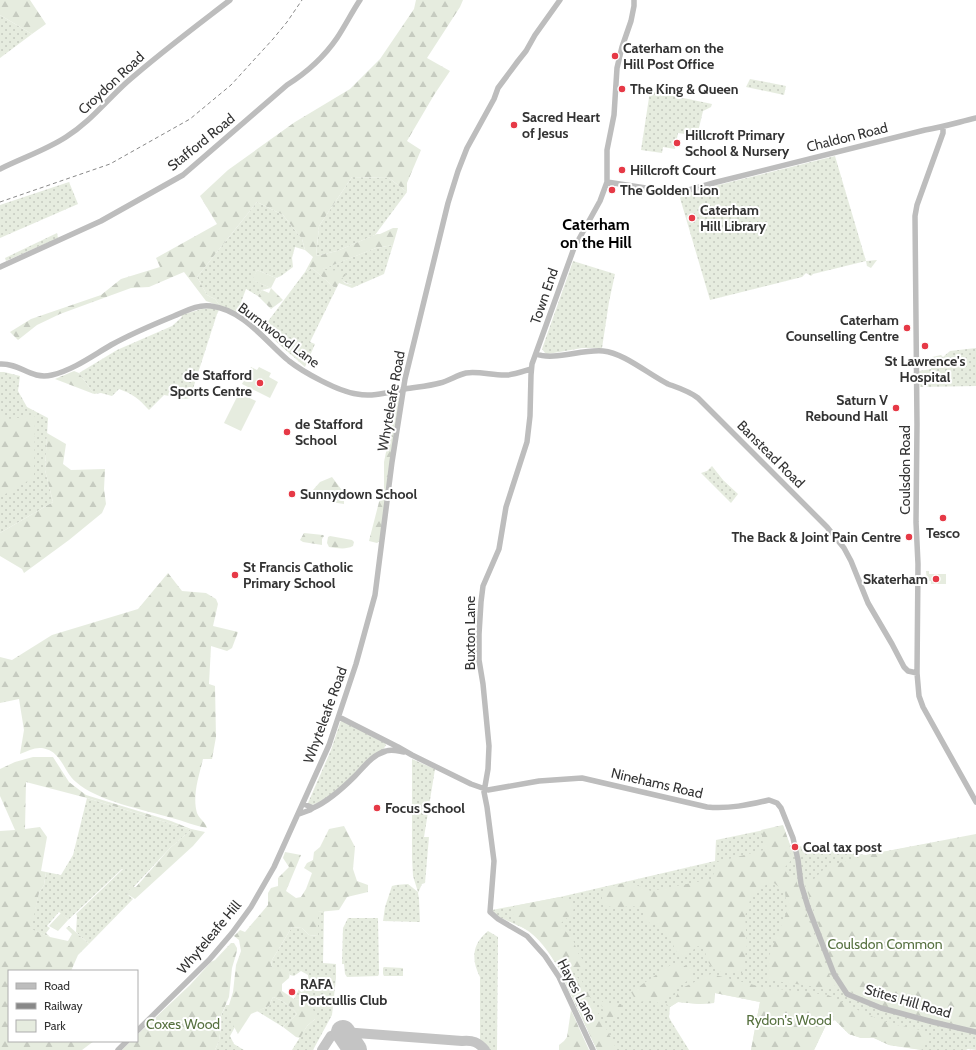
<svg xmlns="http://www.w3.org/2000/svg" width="976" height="1050" font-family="Cabin,sans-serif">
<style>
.green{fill:url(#green-dots)}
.forest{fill:url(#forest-firs)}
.pitch{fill:#e6ecdf}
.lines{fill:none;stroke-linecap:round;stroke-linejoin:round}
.taxiway{stroke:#c4c4c4;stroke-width:10}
.runway{stroke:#c4c4c4;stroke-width:24}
.secondary{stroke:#bdbdbd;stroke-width:5.5}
.rail{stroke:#888;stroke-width:1;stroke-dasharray:4 3;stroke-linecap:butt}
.poi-dot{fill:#e63946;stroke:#fff;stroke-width:1.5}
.labels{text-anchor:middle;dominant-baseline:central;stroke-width:4;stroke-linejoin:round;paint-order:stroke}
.poi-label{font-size:14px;font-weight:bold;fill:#333;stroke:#fff;text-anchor:start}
.street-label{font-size:14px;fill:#333;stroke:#fff}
.park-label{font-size:14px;fill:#56703f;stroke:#fff}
.quarter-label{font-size:16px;font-weight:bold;fill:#000;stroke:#fff}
</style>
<defs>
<pattern id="green-dots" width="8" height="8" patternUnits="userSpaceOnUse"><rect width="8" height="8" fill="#e6ecdf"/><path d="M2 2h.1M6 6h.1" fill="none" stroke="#c6cbc0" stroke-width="1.8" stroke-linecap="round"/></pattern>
<pattern id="forest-firs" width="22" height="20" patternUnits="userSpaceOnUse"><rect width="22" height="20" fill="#e6ecdf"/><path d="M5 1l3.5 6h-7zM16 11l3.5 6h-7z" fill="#c6cbc0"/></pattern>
</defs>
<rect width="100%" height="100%" fill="#fff"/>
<path class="green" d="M0,15l32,19 -32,24z
M750,79l36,7 -2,9 -38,-8z
M650,91l62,13 -1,3 -8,4 -5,21 -7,3 -13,-2 -3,16 -12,-2 -1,6 -21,-3z
M835,156l31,105 11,-1 -6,8 -4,-2 -1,-5 -53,13 -2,2 -5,-3 -4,4 -92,23 -30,-102 2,-4z
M352,177l37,1 18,14 -32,43 -38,16 -21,5 3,-30z
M69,182l9,22 -78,34v-33z
M257,202l26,13 19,24 3,11 -10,-3 -3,11 1,9 -12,9 -5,2 -19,-8 -4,10 18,8 -9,2 -4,6 -12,-7 -9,24 -17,-7 -5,-7 -8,-4 -10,-18z
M57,233l1,5 -52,23 -1,-3z
M393,245l-9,29 -32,14v-3c-11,-3 -19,-13 -30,-16l54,-21z
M573,261l42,13 -6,28 -7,46h-20l-34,6 -3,-1 -3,-4z
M312,268l24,21 -26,53 5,2 -10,23 -42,-37v-2l42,-56z
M212,308l7,2 -2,4 -27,84 -4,1 -22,-4 -15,15c-10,-11 -16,-16 -30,-21l-7,7 -11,-3 -7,1 -15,-21 38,-23 55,-24 10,-9 -1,-2 21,-6z
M976,348v38l-56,1 -1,-16 12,-2 1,-12 9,-2 2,2 7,-6z
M0,372h4l16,4 -2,15 9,16 21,11 -3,52 8,32 -53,31z
M712,466l11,14 15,14 -7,9 -30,-30 6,-2z
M341,720l44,23 1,2 -3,5c-13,11 -59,55 -72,55l-3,-2 23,-53z
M412,759l23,10 -11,68h5l-4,46 -3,1 -4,9 1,6 1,23 -37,-1 2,-14 7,-21 4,-1 12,-1 10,8 -5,-16 -1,-18z
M87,798l104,32 -21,18 -43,46 6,5 -44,45 -13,-12 1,-16 -1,-2 47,-45h-1l-54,51 -9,-8 -12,14 3,2 -4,5 4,4 -20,-8 9,-36 5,-8 2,-13 15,3 12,-20z
M783,826l7,19 76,10 110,-21v216l-8,-1 -2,1h-43l-34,-5 -15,-7h-13l-12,-4 -14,-14 -8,3 -13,27h-63l9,-48 -45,-9 -1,10 -15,1 -21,-2 -8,5 -1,10 2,4 18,29h-92l-39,-83 -14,-22 -14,-14 -31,-14 -5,-4 -2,-3 68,-13 155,-36 1,-21z
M324,911l-1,52 13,1v14l-4,37 -19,35h-21l15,-24 8,-7 -11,-19 -10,-1 5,-10 2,3 3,-1 1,-5 4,-5 -1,-6 -7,-4 -7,5 -4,-1v-2l-19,-7 1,-6 20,-33 10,1 7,7 9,1v-24z
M348,918h30l1,56 -1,2 -31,1 -2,-3 -1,-10h-2l1,-36z
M488,931l10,6 -1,113h-8l-9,-9v-64c-9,-18 -8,-33 8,-46z
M384,967l19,1v8h-19l-1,-2v-6z
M273,997c9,3 18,9 24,17l-14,13 -26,-16 12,-5z
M226,1005h3v11l6,11 -5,9 4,8 10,6h-29l4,-9 2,-15 -1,-8z"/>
<path class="forest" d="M0,0h30l16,24 -14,10 -32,-19z
M416,0h47l-3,7 -33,51 23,13 -16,24 -27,46 14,9 -14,33v9l-18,-14 -37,-1 -33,49 -3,30 21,-5 40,-17h3l13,-6h5l-5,17 -17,3 -53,21 6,2 9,-1 8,5 -5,4 4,4 7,2v3l-13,-5 -3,6 -24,-21 -7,4 8,-15 -8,-7 -3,-11 -19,-24 -26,-13 -60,75 10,18 8,4 5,7 -14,-5 -22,-29 -35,15 -18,1 -71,26 -23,11 -19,15 -8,-8 21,-13 70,-24 20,-16 39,-12 -4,-9 61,-34 -17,-28 28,-26 67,-48 55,-33 30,-30 34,-50z
M271,288l12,12 -12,9 -13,-13 4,-6 7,3z
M74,371l5,2 15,21 -39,-15z
M395,395l5,3 -20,143 -3,2 -8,-2 10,-39 5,-12v-28l12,-59 -4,-6z
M0,415l8,4 27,-3 -1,62 -34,19z
M47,433l19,11 -3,20 8,6 34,-1 -1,20 2,15 -4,9 -33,27 -45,33 -2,-4 -22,-13v-23l53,-31 -8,-32z
M332,477l12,16v11l-13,-2v-3l-18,-9 7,-8z
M304,533l19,2 1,1 -2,3v6l-19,-3 -3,-2z
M330,536l22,4 2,2 -1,4c-8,4 -15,2 -24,1l-2,-4 1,-6z
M168,573l14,18 24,2 10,6 2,5 -5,22 25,6 -6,16 -5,3 -16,-5 -2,38 6,2 1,51 -4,22h-9c-4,17 -11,37 -6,54 2,6 9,9 10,15 -12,-2 -23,-7 -35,-10 -27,-8 -75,-17 -96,-36 -11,-9 -14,-26 -27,-32 -11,-5 -19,0 -29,4l4,-24 -5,-31 -19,4v-46l12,3 40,-25 86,-26z
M33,757h20l16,25 17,13 85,26 20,8 14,3 -12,14 -58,53 -8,-5 4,-7h5l34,-39 21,-18 -104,-32 -61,-16 -1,47 15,-2 7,10 -6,34 5,1 -2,13 -5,8 -8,36 19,8 18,4 4,-7 -6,-6 3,-2 20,18 -11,11 -7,16h-62v70h85l-12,9h-82v-219l15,-1 -15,-34v-27l15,-7z
M783,825l7,20 -1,4 2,5 -1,8 -5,5 2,7 9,6 13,41 12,30 10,29 7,10 -70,-10 1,-24 18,-45 -2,-19 -11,-9 -11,3 -11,8 -7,22 2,29 -5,28c-20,-1 -34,1 -37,-23l-7,-4 -14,11 -8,-6 -5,-11 -8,-12 -18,-7 -2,-13 -11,-2 -18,2 -9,-3 -3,-6v-8l8,-2 2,-3 16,-4 23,9 61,-12 5,-17 47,-12 -3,-20z
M344,826l11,21 -2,22 4,12 11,4v7l-21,5 -8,13 -21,2v24l-9,-1 -7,-7 -10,-1 -20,33 -1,6 12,3 7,4 -1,5 -7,6v7l12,8 10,1 6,5 5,8v6l-8,7 -7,12 -4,-1 -13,-10 14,-13c-6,-8 -15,-14 -24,-17l-4,9 -18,8 -13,20 -10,-18 1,-11 4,-13 3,-27 5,-14 -2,-11 -5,-4 6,-6 5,2 23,-27v-12l3,-5 7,-2v-8l11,-11 -6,-9 2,-6 16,3 -15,36 10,7 5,-1 5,-8 6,-16 -8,-5 3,-5 6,-3 1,-8 6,-5 9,-18z
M976,835v195l-94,-24 -34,-15 -11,-19 -8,-16 -25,-75h8l14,-14 40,-12z
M560,897l7,3 7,8 -2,6 -11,9 6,10 5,4 6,16 8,11 -1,4 -5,1 -16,-6 -9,-1c-11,-17 -20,-29 -39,-38 -3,-6 -4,-12 -2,-18z
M231,943h3l3,5v3l-5,17 -3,29 -9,21 1,8 -2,15 -4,9h-93l9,-9h6v-6l53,-50 21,-23 4,-2z
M672,964l14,2 5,3 2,4 -2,6 -14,8 -3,6 -13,11 -10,-4 -12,2 -4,-3 -4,-7z
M558,967h5l19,14 35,69h-20z
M711,974l51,13 66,8 40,20 24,9 33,7 3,9 -7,10 -32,-5 -15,-7h-13l-12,-4 -14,-14 -8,3 -13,27h-63l9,-48 -45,-9 -1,10 -15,1 -21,-2 -8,5 -4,-2 10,-8 4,-8z
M600,1000l8,5 13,-1 2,4 -6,4 -7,9 -4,-1z
M571,1010l18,40h-30v-5l5,-4 3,-4z"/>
<path class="pitch" d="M257,270l19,8 -5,10 -19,-8z
M251,367l6,3 2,-3 12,6 -2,4 9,5 -8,16 -28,-14z
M239,393l17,8 -15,30 -17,-8z
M926,571h3v3h17v10h-15v-3h-4z
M61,913l7,7 -10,11 -9,-5z"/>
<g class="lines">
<path class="taxiway" d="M322,1050l9,-14 12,-4 119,9c11,-1 16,1 23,9"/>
<path class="runway" d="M343,1032l12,18"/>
<path class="secondary" d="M943,128v5l-26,72 -2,11 2,208 -1,98 2,42 -1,109 2,23 4,11 53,95
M0,169c22,-11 46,-19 66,-32 24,-15 40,-36 61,-55 33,-29 68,-55 103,-82
M607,182l71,11 39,-11 208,-52c18,-3 34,-8 51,-12
M0,267l101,-46 82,-46 104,-90c19,-12 37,-28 50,-47 8,-12 15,-26 23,-38
M536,354c18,7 46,-5 67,-3 21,2 45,23 65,33 11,4 21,7 30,14l129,129 17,21 7,13 17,42 24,41 12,23 4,4 9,2
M0,364c21,-1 30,16 52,11 21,-5 40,-19 59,-30 20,-11 41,-20 63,-29 12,-5 24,-12 37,-10 33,4 55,36 78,55 14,11 50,31 68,33 16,3 32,-2 48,-5 12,-2 24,-3 35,-6 9,-2 17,-8 26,-10 14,-2 28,3 42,2 8,-1 16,-4 23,-6
M339,717l59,30 14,8 59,29 17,6 51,-9 43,-3 125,29c22,2 41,-2 62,-7l8,3 4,5 12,30 5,22 3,24 7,23 26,67 13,20 34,14 52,14 43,10
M304,804l9,4c16,-7 29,-19 42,-32 9,-9 17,-21 31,-25 6,-2 12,0 18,1
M299,814l11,-4 3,-2
M137,1031l72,-71 23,-27 19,-26 23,-40 55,-122 27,-81 19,-69 17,-133 13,-83 43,-176 10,-32 9,-23 27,-49 4,-11 20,-27 8,-10 9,-16 25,-35
M118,1050l9,-9
M593,1050l-34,-73 -14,-21 -18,-20 -29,-17 -8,-7 4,-51 -7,-54 -3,-15 4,-23 1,-23 -6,-62 -4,-24v-26l2,-32 2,-16 16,-37 7,-42 21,-65 3,-26 1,-41 1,-11 42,-116 26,-47 7,-19v-32l7,-35 3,-47 5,-21 9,-26 3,-15v-6"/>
<path class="rail" d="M0,202l110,-38 80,-45 41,-34 42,-46 14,-17 15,-22"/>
</g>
<g class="poi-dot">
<circle cx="615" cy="56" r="4"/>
<circle cx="622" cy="89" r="4"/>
<circle cx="514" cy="125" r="4"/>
<circle cx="677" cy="143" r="4"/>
<circle cx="622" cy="170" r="4"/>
<circle cx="612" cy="190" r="4"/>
<circle cx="692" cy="218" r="4"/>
<circle cx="907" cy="328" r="4"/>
<circle cx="925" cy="346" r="4"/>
<circle cx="260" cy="383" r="4"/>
<circle cx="896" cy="408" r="4"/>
<circle cx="287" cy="432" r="4"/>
<circle cx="292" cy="494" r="4"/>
<circle cx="943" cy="518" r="4"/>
<circle cx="909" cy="537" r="4"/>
<circle cx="235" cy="575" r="4"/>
<circle cx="936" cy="579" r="4"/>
<circle cx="377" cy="808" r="4"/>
<circle cx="795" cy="847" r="4"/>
<circle cx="292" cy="992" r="4"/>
</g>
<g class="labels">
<g class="poi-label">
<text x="623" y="48">Caterham on the<tspan x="623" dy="16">Hill Post Office</tspan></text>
<text x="630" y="89">The King &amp; Queen</text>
<text x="522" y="117">Sacred Heart<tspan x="522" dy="16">of Jesus</tspan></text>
<text x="685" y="135">Hillcroft Primary<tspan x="685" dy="16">School &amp; Nursery</tspan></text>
<text x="630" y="170">Hillcroft Court</text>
<text x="620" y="190">The Golden Lion</text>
<text x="700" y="210">Caterham<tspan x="700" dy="16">Hill Library</tspan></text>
<text x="899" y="320" text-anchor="end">Caterham<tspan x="899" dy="16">Counselling Centre</tspan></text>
<text x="925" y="361" text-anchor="middle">St Lawrence's<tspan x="925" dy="16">Hospital</tspan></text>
<text x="252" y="375" text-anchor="end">de Stafford<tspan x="252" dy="16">Sports Centre</tspan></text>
<text x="888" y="400" text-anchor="end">Saturn V<tspan x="888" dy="16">Rebound Hall</tspan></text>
<text x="295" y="424">de Stafford<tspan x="295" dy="16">School</tspan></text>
<text x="300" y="494">Sunnydown School</text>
<text x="943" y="533" text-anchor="middle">Tesco</text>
<text x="901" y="537" text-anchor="end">The Back &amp; Joint Pain Centre</text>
<text x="243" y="567">St Francis Catholic<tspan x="243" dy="16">Primary School</tspan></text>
<text x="928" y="579" text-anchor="end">Skaterham</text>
<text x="385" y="808">Focus School</text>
<text x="803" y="847">Coal tax post</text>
<text x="300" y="984">RAFA<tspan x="300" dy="16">Portcullis Club</tspan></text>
</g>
<g class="street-label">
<text transform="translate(111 83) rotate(-43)">Croydon Road</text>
<text transform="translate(847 137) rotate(-14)">Chaldon Road</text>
<text transform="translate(201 142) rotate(-39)">Stafford Road</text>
<text transform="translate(544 296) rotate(-71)">Town End</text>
<text transform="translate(279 335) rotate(37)">Burntwood Lane</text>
<text transform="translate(391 401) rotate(-80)">Whyteleafe Road</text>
<text transform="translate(771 454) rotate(45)">Banstead Road</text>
<text transform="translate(905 470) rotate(-90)">Coulsdon Road</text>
<text transform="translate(470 633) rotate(-90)">Buxton Lane</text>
<text transform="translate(325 715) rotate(-70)">Whyteleafe Road</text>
<text transform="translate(657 783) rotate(13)">Ninehams Road</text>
<text transform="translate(209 937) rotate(-50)">Whyteleafe Hill</text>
<text transform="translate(577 990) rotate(63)">Hayes Lane</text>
<text transform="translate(908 1001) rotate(16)">Stites Hill Road</text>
</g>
<g class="park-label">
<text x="885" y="944">Coulsdon Common</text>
<text x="789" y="1020">Rydon's Wood</text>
<text x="183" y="1024">Coxes Wood</text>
</g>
<g class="quarter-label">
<text x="596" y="224">Caterham<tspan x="596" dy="18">on the Hill</tspan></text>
</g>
</g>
<rect x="8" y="970" width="130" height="72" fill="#ffffff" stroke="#adadad"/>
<rect x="16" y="983" width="20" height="6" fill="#bdbdbd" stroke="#adadad"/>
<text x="44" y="990" font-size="12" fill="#333333">Road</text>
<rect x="16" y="1003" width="20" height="6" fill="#888888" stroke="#adadad"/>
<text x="44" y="1010" font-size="12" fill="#333333">Railway</text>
<rect x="16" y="1020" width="20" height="12" fill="#e6ecdf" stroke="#adadad"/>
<text x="44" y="1030" font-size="12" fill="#333333">Park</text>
</svg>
